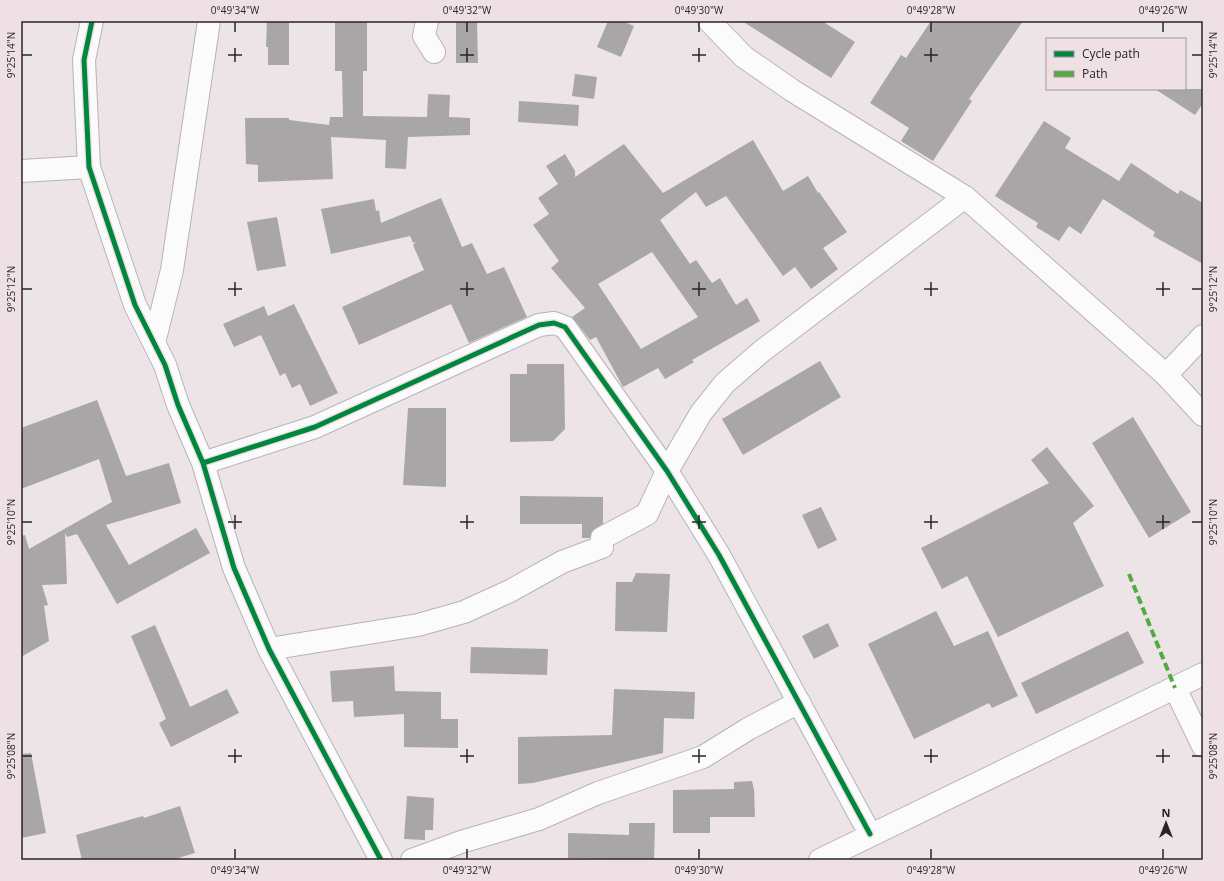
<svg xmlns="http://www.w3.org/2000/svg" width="1224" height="881" font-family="'Open Sans',sans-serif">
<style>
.building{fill:#a8a6a7;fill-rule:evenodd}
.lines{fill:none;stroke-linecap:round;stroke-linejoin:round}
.minor-casing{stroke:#b9b3b5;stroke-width:24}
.minor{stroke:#fcfbfb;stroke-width:22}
.quiet{stroke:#53aa44;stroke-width:4;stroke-dasharray:8 4;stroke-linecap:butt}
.cycleway-casing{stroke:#efe0e5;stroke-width:8}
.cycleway{stroke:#00873e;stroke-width:5}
.ticks{fill:none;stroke:#292426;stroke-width:1.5}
.neatline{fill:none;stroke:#292426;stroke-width:1.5}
.ticks-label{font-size:10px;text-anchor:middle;fill:#292426}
</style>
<rect width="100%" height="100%" fill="#ece4e6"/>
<path class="building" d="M267,21h22v44h-21v-18h-2z
M335,21h32v50h-4v45l64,1 1,-23 22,1 -1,22 21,1v17l-62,2 -2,32 -21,-1 1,-28 -55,-3 2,42 -75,3v-17l-12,-1 -1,-46h44v2l40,5 1,-8h13l-1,-46h-7z
M456,21h21l1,42h-22z
M608,21h14l12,5 -13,31 -24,-10z
M742,21h80l33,21 -24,36z
M931,21h92l-54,78 3,2 -39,60 -32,-20 8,-13 -39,-25 31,-48 5,3z
M575,74l22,3 -3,22 -22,-3z
M1155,89h48v14l-8,12z
M519,101l60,4 -1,21 -60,-4z
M1044,121l27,17 -6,10 54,33 12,-18 47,31 2,-4 23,13v61l-50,-28 2,-4 -52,-33 -22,35 -12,-8 -10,15 -23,-14 2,-4 -43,-27z
M753,140l30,51 25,-15 10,17 1,-1 28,40 -24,16 15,21 -27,20 -16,-22 -12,9 -57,-80 -20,11 -10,-15 -36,28 30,44 6,-4 16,23 8,-5 16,27 11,-7 13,23 -68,39 2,2 -29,17 -7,-11 -35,19 -27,-50 -6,3 -18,-23 13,-9 -34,-40 8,-7 -26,-36 16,-11 -11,-16 20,-14 -12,-18 19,-12 10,17v6l49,-33 39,49zM652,252l46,65 -57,32 -43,-65z
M441,198l21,49 10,-4 15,31 17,-7 23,50 -58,26 -18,-39 -92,41 -17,-38 82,-37 -11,-25 3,-3 -3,1 -3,-7 -79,18 -10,-45 53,-10 2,12 3,-1 2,13z
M277,217l9,49 -29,5 -10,-49z
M294,304l44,89 -28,13 -10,-22 -8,4 -7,-15 -5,3 -19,-41 -27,12 -11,-23 41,-18 4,10z
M820,361l21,36 -98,58 -21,-36z
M527,364h37l1,65 -12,12 -43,1v-68h17z
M97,400l29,76 43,-13 12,40 -75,22 23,40 67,-37 14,25 -93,51 -40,-70 -10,3 -2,-4 2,51 -25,1 6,20 -4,1 5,35 -28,16v-121l4,-1 4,14 83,-47 -13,-43 -78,30v-61z
M408,408h38v79l-43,-2z
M1133,417l58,95 -42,26 -57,-95z
M1047,447l47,59 -21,17 31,63 -106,51 -31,-61 -25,13 -21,-41 128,-65 -18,-23z
M520,496l83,1v27l-11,7 -2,7h-8v-14h-62z
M821,507l16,33 -19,9 -16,-34z
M636,573l34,1 -3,58 -52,-1 1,-49h16z
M936,611l18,35 34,-15 30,65 -26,12 -3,-5 -75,36 -46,-95z
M828,623l11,23 -25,13 -12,-23z
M155,625l35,82 37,-18 12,24 -68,34 -12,-24 7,-4 -35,-83z
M1128,631l16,32 -108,51 -15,-31z
M471,647l77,2 -1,26 -77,-2z
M394,666l1,25 46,1v27h17v29l-54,-1v-33l-50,3 -1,-16 -21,1 -2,-31z
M614,689l81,3 -1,27 -30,-1 -1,35 -130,30 -15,1v-47l94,-2z
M31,753l15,80 -25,5v-84z
M752,781l2,9 1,27h-45v16h-37v-43l61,-1v-7z
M407,796l27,2 -1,32h-8v10l-21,-1z
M180,806l15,47 -23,7h-90l-6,-25 67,-19 1,2z
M629,823h26l-1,37 -86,-2v-25l61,2z"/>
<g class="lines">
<defs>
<path id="minor" d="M92,21l-8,39 5,107 46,138 30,60 13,40 25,58 31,105 35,81 112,211
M427,21l-3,15 10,16
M709,21l35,36 49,34 172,106 201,178 37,40
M21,171l68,-4
M154,343l18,-73 37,-249
M1166,375l37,-39
M203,463l112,-36 224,-102 15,-2 11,4 102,144 52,84 151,279
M269,649l149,-24 46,-13 46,-21 52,-29 40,-15v-9l45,-24 20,-43 34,-58 24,-30 37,-32 203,-154
M1175,688l28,58
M412,860l49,-18 78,-23 59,-26 105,-36 45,-28 51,-27
M820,860l383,-186"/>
</defs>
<use href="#minor" class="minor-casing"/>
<use href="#minor" class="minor"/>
<path class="quiet" d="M1129,574l46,114"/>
<defs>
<path id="cycleway" d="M92,21l-8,39 5,107 46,138 30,60 13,40 25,58 31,105 35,81 112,211
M203,463l112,-36 224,-102 15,-2 11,4 102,144 52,84 151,279"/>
</defs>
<use href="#cycleway" class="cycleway-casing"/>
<use href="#cycleway" class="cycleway"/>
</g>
<path class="ticks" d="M235,22v10M467,22v10M699,22v10M931,22v10M1163,22v10M235,48v14M467,48v14M699,48v14M931,48v14M22,55h10M228,55h14M460,55h14M692,55h14M924,55h14M1192,55h10M235,282v14M467,282v14M699,282v14M931,282v14M1163,282v14M22,289h10M228,289h14M460,289h14M692,289h14M924,289h14M1156,289h14M1192,289h10M235,515v14M467,515v14M699,515v14M931,515v14M1163,515v14M22,522h10M228,522h14M460,522h14M692,522h14M924,522h14M1156,522h14M1192,522h10M235,749v14M467,749v14M699,749v14M931,749v14M1163,749v14M22,756h10M228,756h14M460,756h14M692,756h14M924,756h14M1156,756h14M1192,756h10M235,849v10M467,849v10M699,849v10M931,849v10M1163,849v10"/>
<rect width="1224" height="881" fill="none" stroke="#efe0e5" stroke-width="44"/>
<rect x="1046" y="38" width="140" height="52" fill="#efe0e5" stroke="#a09599"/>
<rect x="1054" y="51" width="20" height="6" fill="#00873e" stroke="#a09599"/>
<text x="1082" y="58" font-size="12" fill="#292426">Cycle path</text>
<rect x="1054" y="71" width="20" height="6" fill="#53aa44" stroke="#a09599"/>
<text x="1082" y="78" font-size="12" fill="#292426">Path</text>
<g transform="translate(1166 823)" stroke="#efe0e5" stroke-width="3" paint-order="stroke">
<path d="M0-3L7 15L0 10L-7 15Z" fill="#292426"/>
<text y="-6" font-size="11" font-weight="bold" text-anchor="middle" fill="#292426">N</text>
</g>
<rect x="22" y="22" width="1180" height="837" class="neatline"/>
<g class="ticks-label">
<text x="235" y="14">0°49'34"W</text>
<text x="467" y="14">0°49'32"W</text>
<text x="699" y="14">0°49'30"W</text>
<text x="931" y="14">0°49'28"W</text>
<text x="1163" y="14">0°49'26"W</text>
<text transform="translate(11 55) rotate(-90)" y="4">9°25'14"N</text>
<text transform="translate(1213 55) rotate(-90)" y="4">9°25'14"N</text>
<text transform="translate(11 289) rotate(-90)" y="4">9°25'12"N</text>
<text transform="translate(1213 289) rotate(-90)" y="4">9°25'12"N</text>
<text transform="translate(11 522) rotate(-90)" y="4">9°25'10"N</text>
<text transform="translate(1213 522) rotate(-90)" y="4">9°25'10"N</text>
<text transform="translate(11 756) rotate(-90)" y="4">9°25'08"N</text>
<text transform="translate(1213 756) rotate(-90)" y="4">9°25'08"N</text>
<text x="235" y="874">0°49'34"W</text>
<text x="467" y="874">0°49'32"W</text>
<text x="699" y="874">0°49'30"W</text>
<text x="931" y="874">0°49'28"W</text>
<text x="1163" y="874">0°49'26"W</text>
</g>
</svg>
